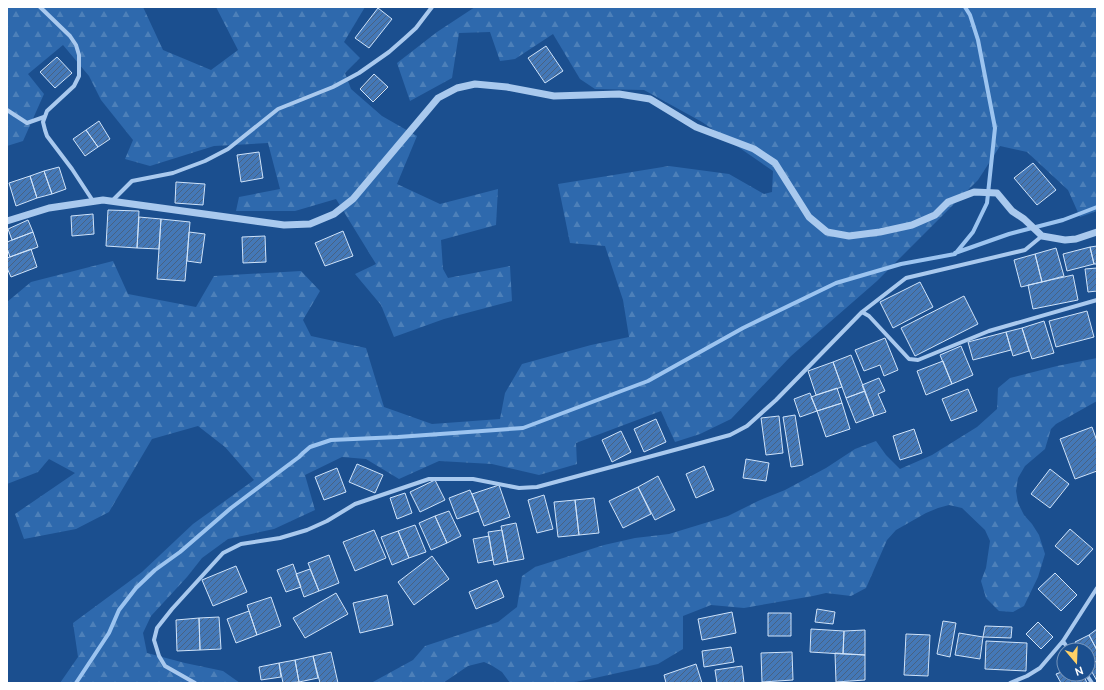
<svg xmlns="http://www.w3.org/2000/svg" width="1104" height="690" font-family="Ubuntu,sans-serif">
<style>
.forest{fill:url(#forest-firs)}
.lines{fill:none;stroke-linecap:round;stroke-linejoin:round}
.stream{stroke:#9cc4f0;stroke-width:4}
.building{fill:url(#building-hatch);stroke:#cfe3fa}
.minor{stroke:#a9c9ee;stroke-width:4}
.tertiary{stroke:#a9c9ee;stroke-width:7}
</style>
<defs>
<pattern id="forest-firs" width="22" height="20" patternUnits="userSpaceOnUse"><rect width="22" height="20" fill="#2e69ad"/><path d="M5 1l3.5 6h-7zM16 11l3.5 6h-7z" fill="#4d80b9"/></pattern>
<pattern id="building-hatch" width="6" height="6" patternUnits="userSpaceOnUse"><rect width="6" height="6" fill="#4478b7"/><path d="M-1 1l2-2M0 6l6-6M5 7l2-2" fill="none" stroke="#486282"/></pattern>
</defs>
<rect width="100%" height="100%" fill="#1b4f8f"/>
<path class="forest" d="M7,7h136l20,43 48,20 27,-20 -22,-43h149l-21,35 16,16 -15,15 6,16 31,27 35,20 -20,48 43,20 58,-15 -2,36 -55,15 2,29 5,9 62,-12 2,35 -68,18 -50,18 -13,-32 -26,-31 21,-10 -40,-65 -41,12h-59l3,-14 41,-8 -12,-46 -54,3 -64,20 -25,-7 8,-19 -32,-40 -12,-24 -26,-31 -35,29 16,20 -21,47 -16,5z
M475,7h622v204l-17,6 -12,-27 -41,-38 -27,-6 -22,34 -101,101 -86,75 -60,63 -31,15 -25,8 -14,-31 -85,32 1,21 -38,11 -47,-11 -53,-3 -40,18 -33,-20 -24,-2 -37,18 10,35 -41,19 -46,10 -26,19 -15,19 -36,39 -8,17 4,20 38,10 38,8 17,12h-180l18,-26 -5,-34 69,-51 51,-48 61,-44 -29,-33 -27,-21 -46,13 -43,73 -33,17 -52,10 -9,-25 60,-41 -26,-14 -11,13 -31,12v-182l24,-20 82,-21 15,33 68,13 18,-31 87,-5 19,20 -17,29 8,16 55,12 18,59 48,17 68,-5 5,-26 17,-29 69,-19 38,-8 -6,-37 -18,-54 -35,-3 -12,-59 111,-18 60,8 35,20 8,-2 1,-21 -71,-49 -58,-32 -49,-1 -15,-10 -27,-45 -38,25 -15,2 -10,-29 -31,1 -7,45 -42,23 -13,-38 40,-31z
M1097,358v43l-41,23 -5,5 -6,20 -20,17 -7,12 -2,13 2,12 6,12 8,9 7,11 6,19 -7,23 -14,29 -11,6 -14,-1 -13,-13 -5,-17 5,-13 4,-27 -5,-11 -23,-22 -13,-3 -11,3 -12,5 -30,17 -9,10 -21,48 -15,8 -25,-3 -13,3 -69,12 -33,-3 -28,11v33l-25,15 -72,16 -18,3h-58l-8,-11 -11,-7 -7,-3 -16,4 -25,17h-72l42,-23 12,-14 73,-24 19,-15 5,-31 13,-9 69,-22 31,-7 34,-4 59,-18 30,-15 27,-11 41,-22 29,-19 21,-8 10,14 14,14 32,-14 45,-28 20,-18 1,-21 12,-10 47,-12z"/>
<g class="lines">
<path class="stream" d="M955,253l54,-19 54,-14 34,-13
M76,683l33,-50 10,-23 17,-22 19,-18 25,-18 51,-44 68,-51 4,-4 7,-6 21,-7 67,-3 125,-9 125,-47 95,-53 93,-45 65,-19 54,-10 18,-22 14,-29 8,-75 -17,-88 -8,-25 -5,-8"/>
</g>
<path class="building" d="M378,8l14,11 -23,29 -14,-10z
M546,46l17,25 -18,12 -17,-25z
M57,57l15,16 -17,15 -15,-16z
M374,74l14,13 -15,15 -13,-13z
M99,121l11,18 -12,8 -12,-17z
M86,130l12,17 -13,9 -12,-17z
M259,152l4,26 -22,4 -4,-27z
M1033,163l23,27 -19,15 -23,-27z
M59,167l7,22 -14,5 -8,-23z
M44,171l8,23 -15,4 -7,-22z
M30,176l7,22 -21,8 -7,-23z
M176,182l29,2 -2,21 -28,-2z
M108,210l31,1 -2,37 -31,-2z
M93,214l1,20 -22,2 -1,-20z
M139,217l22,2 -2,30 -22,-1z
M161,219l29,3 -5,59 -28,-2z
M28,220l5,12 -21,8 -4,-11z
M343,231l10,25 -28,10 -10,-23z
M33,232l5,15 -28,10 -3,-9v-6z
M189,232l16,2 -4,29 -14,-2z
M265,236l1,26 -23,1 -1,-26z
M1097,246v18h-3l-4,-17z
M1090,247l4,17 -27,7 -4,-17z
M1056,248l8,28 -22,6 -7,-28z
M31,249l6,18 -26,10 -4,-9v-10z
M1035,254l7,28 -21,5 -7,-27z
M1097,268v23l-9,1 -3,-23z
M1073,275l5,25 -45,9 -5,-24z
M920,282l13,25 -40,21 -13,-26z
M964,296l14,28 -63,32 -14,-28z
M1087,311l7,26 -38,10 -7,-26z
M1044,321l10,32 -22,6 -10,-31z
M1022,328l7,23 -16,5 -7,-24z
M1006,332l5,18 -38,10 -5,-18z
M885,338l13,32 -14,6 -4,-11 -16,6 -9,-21z
M961,346l12,29 -21,9 -12,-29z
M851,355l14,36 -19,7 -13,-36z
M943,361l9,23 -26,11 -9,-24z
M833,362l9,25 -26,8 -8,-24z
M879,378l6,13 -7,3 8,18 -12,4 -12,-31z
M837,388l5,15 -25,8 -6,-14z
M968,389l9,22 -26,10 -9,-22z
M865,391l9,25 -18,7 -10,-25z
M810,393l7,18 -17,6 -6,-18z
M842,403l8,26 -24,8 -9,-26z
M795,415l8,50 -12,2 -8,-50z
M779,416l4,37 -17,2 -5,-37z
M656,419l10,23 -22,10 -10,-23z
M1092,427l5,14v30l-22,8 -15,-40z
M914,429l8,24 -22,7 -7,-24z
M621,431l10,21 -19,10 -10,-22z
M746,459l23,4 -3,18 -23,-3z
M357,464l26,11 -8,18 -26,-11z
M704,466l10,24 -18,8 -10,-24z
M337,468l9,24 -22,8 -9,-23z
M1050,469l19,15 -19,24 -19,-14z
M658,476l17,34 -20,10 -17,-33z
M435,480l10,20 -25,12 -10,-20z
M499,485l11,32 -26,9 -12,-32z
M638,487l13,27 -28,14 -14,-27z
M470,490l9,21 -22,8 -8,-21z
M405,493l7,20 -15,6 -7,-21z
M544,495l9,34 -16,4 -9,-33z
M594,498l5,35 -20,2 -4,-35z
M575,500l4,35 -21,2 -4,-35z
M449,511l12,25 -14,7 -12,-27z
M435,516l12,27 -16,7 -12,-27z
M516,523l8,36 -16,3 -7,-36z
M415,525l11,27 -17,6 -11,-27z
M1070,529l23,20 -15,16 -23,-19z
M374,530l12,28 -31,13 -12,-29z
M502,530l6,32 -14,3 -6,-33z
M398,531l11,27 -17,7 -11,-28z
M489,536l4,24 -15,3 -5,-24z
M329,555l10,28 -20,8 -11,-28z
M432,556l17,23 -35,26 -16,-23z
M293,564l8,23 -15,5 -9,-22z
M236,566l11,26 -34,14 -11,-26z
M310,569l9,22 -15,6 -8,-23z
M1055,573l22,22 -16,16 -23,-22z
M497,580l7,17 -28,12 -7,-17z
M336,593l12,21 -43,24 -12,-20z
M387,595l6,30 -33,8 -7,-30z
M271,597l10,29 -24,9 -10,-30z
M817,609l18,3 -2,12 -18,-2z
M249,611l8,24 -21,8 -9,-24z
M732,612l4,21 -34,7 -4,-21z
M768,613h23v23h-23z
M219,617l2,32 -21,1 -1,-32z
M199,618l1,32 -23,1 -1,-31z
M943,621l13,2 -6,34 -13,-3z
M1038,622l15,15 -12,12 -15,-15z
M985,626l27,1 -1,11 -28,-1z
M811,629l33,2 -1,23 -33,-2z
M1097,629v21l-8,-15z
M865,630v25l-22,-1 1,-23z
M959,633l24,4 -3,22 -25,-4z
M906,634l24,1 -2,41 -24,-1z
M1089,635l8,15v11l-9,4v-15h-9l-4,-8z
M986,641l41,2 -1,28 -41,-2z
M731,647l3,15 -30,5 -2,-16z
M331,652l7,31h-18l-7,-27z
M792,652l1,28 -31,2 -1,-29z
M835,653l30,2v25l-29,2z
M313,656l5,22 -19,4 -4,-22z
M295,660l4,22 -16,1 -4,-20z
M1097,661v20l-9,-16z
M279,663l2,14 -20,3 -2,-13z
M696,664l6,19h-36l-2,-8z
M742,666l2,17h-27l-2,-13z
M1064,671v3h19l4,9h-26l-5,-9z"/>
<g class="lines">
<path class="minor" d="M40,7l30,29 6,9 3,10v21l-5,10 -27,25 -4,11 2,8 2,6 25,33 21,32
M7,110l20,13 17,-6
M112,201l20,-20 41,-8 32,-12 23,-12 50,-40 55,-22 26,-14 30,-21 16,-14 11,-10 16,-21
M862,312l7,4 40,43 9,1 71,-29 108,-31
M1063,641l6,9
M1086,674l6,9
M195,683l-30,-17 -6,-10 -5,-16 3,-12 15,-19 51,-56 18,-9 39,-6 27,-8 20,-9 28,-17 74,-25h44l46,9 18,-1 193,-52 17,-9 29,-26 86,-88 44,-34 119,-28 17,-14
M1010,683l17,-7 13,-8 23,-27 34,-53"/>
<path class="tertiary" d="M7,221l42,-13 54,-8 181,25 26,-1 24,-10 19,-15 85,-101 19,-10 18,-4 32,3 47,9 65,-2 31,5 46,28 58,22 21,14 34,54 18,15 22,4 31,-4 32,-7 23,-10 13,-13 26,-10 23,1 15,18 12,8 18,17 23,4 11,-1 21,-7"/>
</g>
<rect width="1104" height="690" fill="none" stroke="#ffffff" stroke-width="16"/>
<g transform="translate(1076 662) rotate(161)"><circle r="19" fill="#1b4f8f" stroke="#7695bc"/>
<path d="M0-3L7 15L0 10L-7 15Z" fill="#ffd166"/>
<text y="-6" font-size="11" font-weight="bold" text-anchor="middle" fill="#ffffff">N</text>
</g>
</svg>
